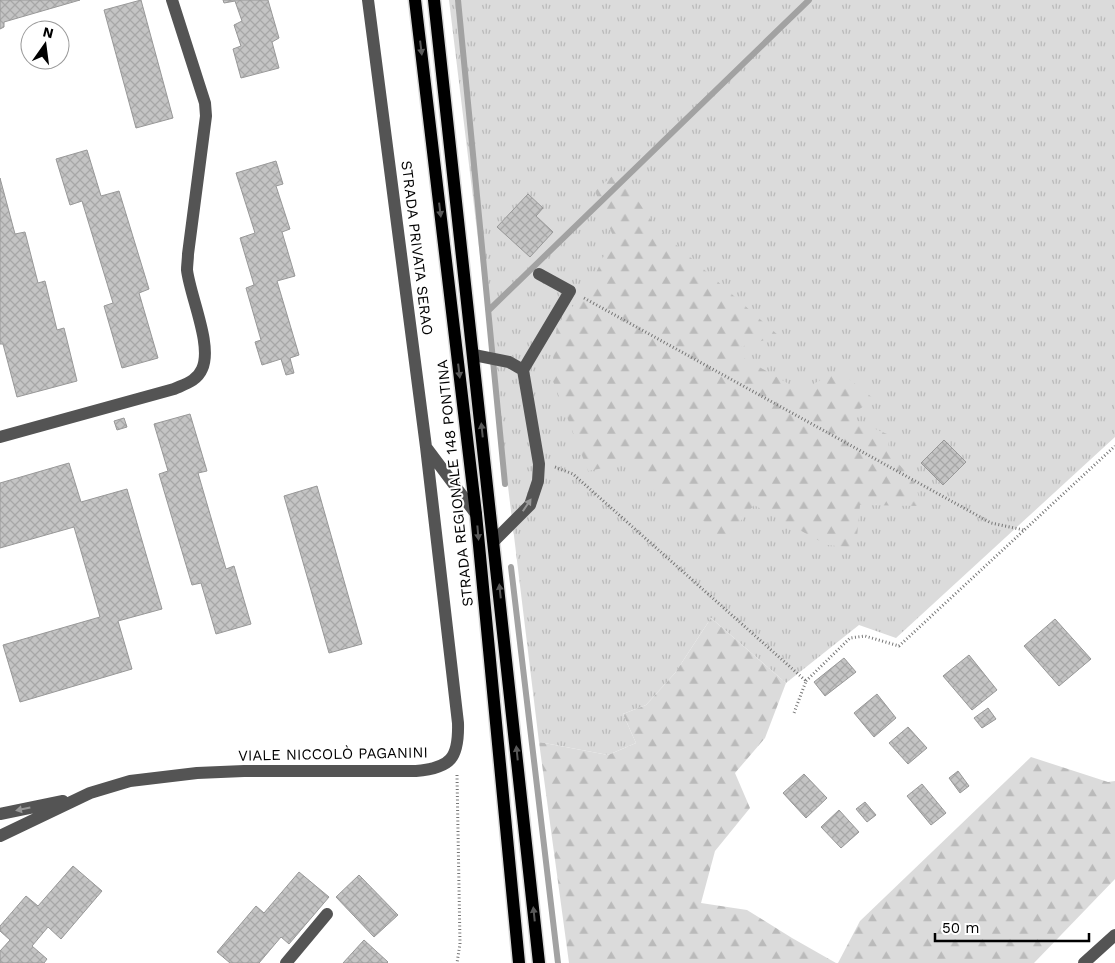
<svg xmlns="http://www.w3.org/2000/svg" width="1115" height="963" font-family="'Work Sans',sans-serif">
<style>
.grass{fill:url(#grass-tufts)}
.forest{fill:url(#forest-firs)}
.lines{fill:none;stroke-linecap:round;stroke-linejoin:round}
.stream{stroke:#a2a2a2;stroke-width:6}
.building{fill:url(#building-cross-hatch);stroke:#989898}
.major-casing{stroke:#dbdbdb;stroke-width:15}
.path{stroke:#767676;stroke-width:3;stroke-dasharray:1 2.5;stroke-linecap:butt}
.minor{stroke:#545454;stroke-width:12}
.major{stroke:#000;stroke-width:12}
.oneway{fill:#595959}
.oneway2{fill:#989898}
.labels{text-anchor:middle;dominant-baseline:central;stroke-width:4;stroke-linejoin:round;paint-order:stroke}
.street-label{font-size:15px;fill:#000;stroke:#fff}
</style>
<defs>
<pattern id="grass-tufts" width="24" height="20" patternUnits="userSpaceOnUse" patternTransform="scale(1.25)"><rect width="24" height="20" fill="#dbdbdb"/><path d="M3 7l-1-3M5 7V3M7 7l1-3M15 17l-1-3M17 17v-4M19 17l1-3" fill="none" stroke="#bababa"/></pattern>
<pattern id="forest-firs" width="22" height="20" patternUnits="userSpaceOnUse" patternTransform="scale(1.25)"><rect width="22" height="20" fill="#dbdbdb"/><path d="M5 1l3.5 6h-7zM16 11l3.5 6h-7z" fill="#bababa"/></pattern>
<pattern id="building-cross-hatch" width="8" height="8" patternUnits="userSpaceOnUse" patternTransform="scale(1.25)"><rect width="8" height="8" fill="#c4c4c4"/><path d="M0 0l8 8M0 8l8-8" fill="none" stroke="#a7a7a7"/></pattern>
</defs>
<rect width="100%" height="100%" fill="#fff"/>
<path class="grass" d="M449,0h666v437l-219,201 -37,-13 -73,58 -75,-65 -36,55 -29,32 -23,9 13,29 -28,12 -69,-13z"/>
<path class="forest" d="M618,171l37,55 124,110 -49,14 71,41 37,-21 36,29 -26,18 39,17 3,21 23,24 9,27 -62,-1 -4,43 -29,-3 -73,-40 -31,37 -25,-27 -40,-20 -25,-33 -45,9 -37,-95 6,-51 33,-39 23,-50 -18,-45z
M711,618l75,65 -21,55 -30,35 15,35 -35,43 -14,52 46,7 45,28 44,25h-267l-30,-221 69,13 28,-12 -13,-29 23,-9 29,-32z
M1031,757l77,25 7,-1v98l-81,84h-196l22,-42z"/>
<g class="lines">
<path class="stream" d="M458,0l47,484
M489,310l320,-310
M511,567l47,396"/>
</g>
<path class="building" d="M0,0h80l-76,22v5l-4,2z
M141,0l32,118 -37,10 -32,-118z
M223,0h45l11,38 -7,4 7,26 -38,10 -8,-29 8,-3 -7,-21 8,-4 -7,-20 -11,2z
M87,150l14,46 18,-5 30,98 -10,4 19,65 -36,10 -18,-62 9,-3 -31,-102 -12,4 -14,-46z
M276,161l7,23 -7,2 14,43 -8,3 13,44 -18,5 22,74 -9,3 4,15 -8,2 -5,-16 -19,6 -7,-23 6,-2 -15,-52 8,-3 -14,-47 15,-5 -19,-60z
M0,178l15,56 10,-2 13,51 7,-2 12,49 7,-2 13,53 -60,16 -14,-53h-3z
M528,194l15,14 -7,8 17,16 -23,25 -33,-30z
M190,414l17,57 -9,2 28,96 8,-3 17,58 -35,10 -15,-51 -9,2 -33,-111 9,-3 -14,-47z
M124,418l3,9 -10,3 -3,-9z
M944,440l22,22 -23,23 -22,-22z
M69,463l12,39 46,-13 35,120 -44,12 14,48 -112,33 -17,-57 97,-28 -26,-90 -74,21v-65z
M317,486l45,158 -33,9 -45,-157z
M1055,619l36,40 -32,27 -35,-40z
M969,655l28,35 -25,20 -29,-34z
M844,658l12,14 -31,24 -11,-14z
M877,694l19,24 -22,19 -20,-24z
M988,708l8,11 -14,9 -8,-10z
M908,727l19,21 -19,16 -19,-21z
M958,771l11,15 -9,7 -11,-15z
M804,774l23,24 -21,20 -23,-25z
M922,784l24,29 -15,12 -24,-29z
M865,802l11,13 -9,7 -11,-13z
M839,810l20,22 -18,16 -20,-21z
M73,866l29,25 -41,48 -13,-12 -16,19 15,13 -3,4h-44v-12l10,-11 -10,-9v-5l26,-30 12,10z
M299,872l30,25 -40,47 -8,-7 -22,26h-29l-13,-11 39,-46 8,7z
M359,875l39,40 -24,22 -38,-40z
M364,940l24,22 -1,1h-44z"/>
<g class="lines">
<defs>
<path id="major" d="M415,0l61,514 43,449
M434,0l105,963"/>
</defs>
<use href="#major" class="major-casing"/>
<path class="path" d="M584,298l407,225 33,7
M555,467l18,7 233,207 -12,32
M806,681l44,-43 15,-2 34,10 216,-200
M457,775l3,169 -3,19"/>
<path class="minor" d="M474,355l35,7 14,8 16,94 -1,17 -8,24 -36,36
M523,370l47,-79 -31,-17
M0,437l174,-48c11,-5 23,-8 28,-20 11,-23 -12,-73 -15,-99 0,-5 1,-11 1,-16l18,-138 -1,-13 -33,-103
M426,447l50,67
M0,814l63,-13
M0,836l90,-43 40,-12 67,-8 47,-2h172c35,-3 43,-13 42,-48l-32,-276 -58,-447
M286,963l41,-49
M1084,963l31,-28"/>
<use href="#major" class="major"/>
</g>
<defs><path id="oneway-solid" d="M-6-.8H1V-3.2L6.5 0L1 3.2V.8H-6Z" transform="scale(1.25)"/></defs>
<g class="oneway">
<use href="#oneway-solid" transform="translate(421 48) rotate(83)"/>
<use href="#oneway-solid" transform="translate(440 210) rotate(83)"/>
<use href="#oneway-solid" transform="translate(459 371) rotate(83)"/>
<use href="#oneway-solid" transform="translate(482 430) rotate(-96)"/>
<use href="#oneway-solid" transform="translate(478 533) rotate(85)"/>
<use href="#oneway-solid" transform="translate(500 591) rotate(-96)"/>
<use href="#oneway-solid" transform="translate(517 753) rotate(-96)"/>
<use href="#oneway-solid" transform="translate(534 914) rotate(-96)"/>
</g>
<g class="oneway2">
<use href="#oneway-solid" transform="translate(527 505) rotate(-56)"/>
<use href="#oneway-solid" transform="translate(23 809) rotate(168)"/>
</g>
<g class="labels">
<g class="street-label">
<text transform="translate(417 248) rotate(83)">STRADA PRIVATA SERAO</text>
<text transform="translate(455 483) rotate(-96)">STRADA REGIONALE 148 PONTINA</text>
<text transform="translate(333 754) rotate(-1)">VIALE NICCOLÒ PAGANINI</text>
</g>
</g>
<g transform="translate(45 45) rotate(14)"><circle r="24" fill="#ffffff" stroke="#999999"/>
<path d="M0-4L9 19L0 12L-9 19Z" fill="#000000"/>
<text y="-8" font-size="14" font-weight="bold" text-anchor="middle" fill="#000000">N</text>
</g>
<path d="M935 933v8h154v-8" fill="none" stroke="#000000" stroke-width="2.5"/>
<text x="942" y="933" font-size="15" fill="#000000" stroke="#ffffff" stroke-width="4" paint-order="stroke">50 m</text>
</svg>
